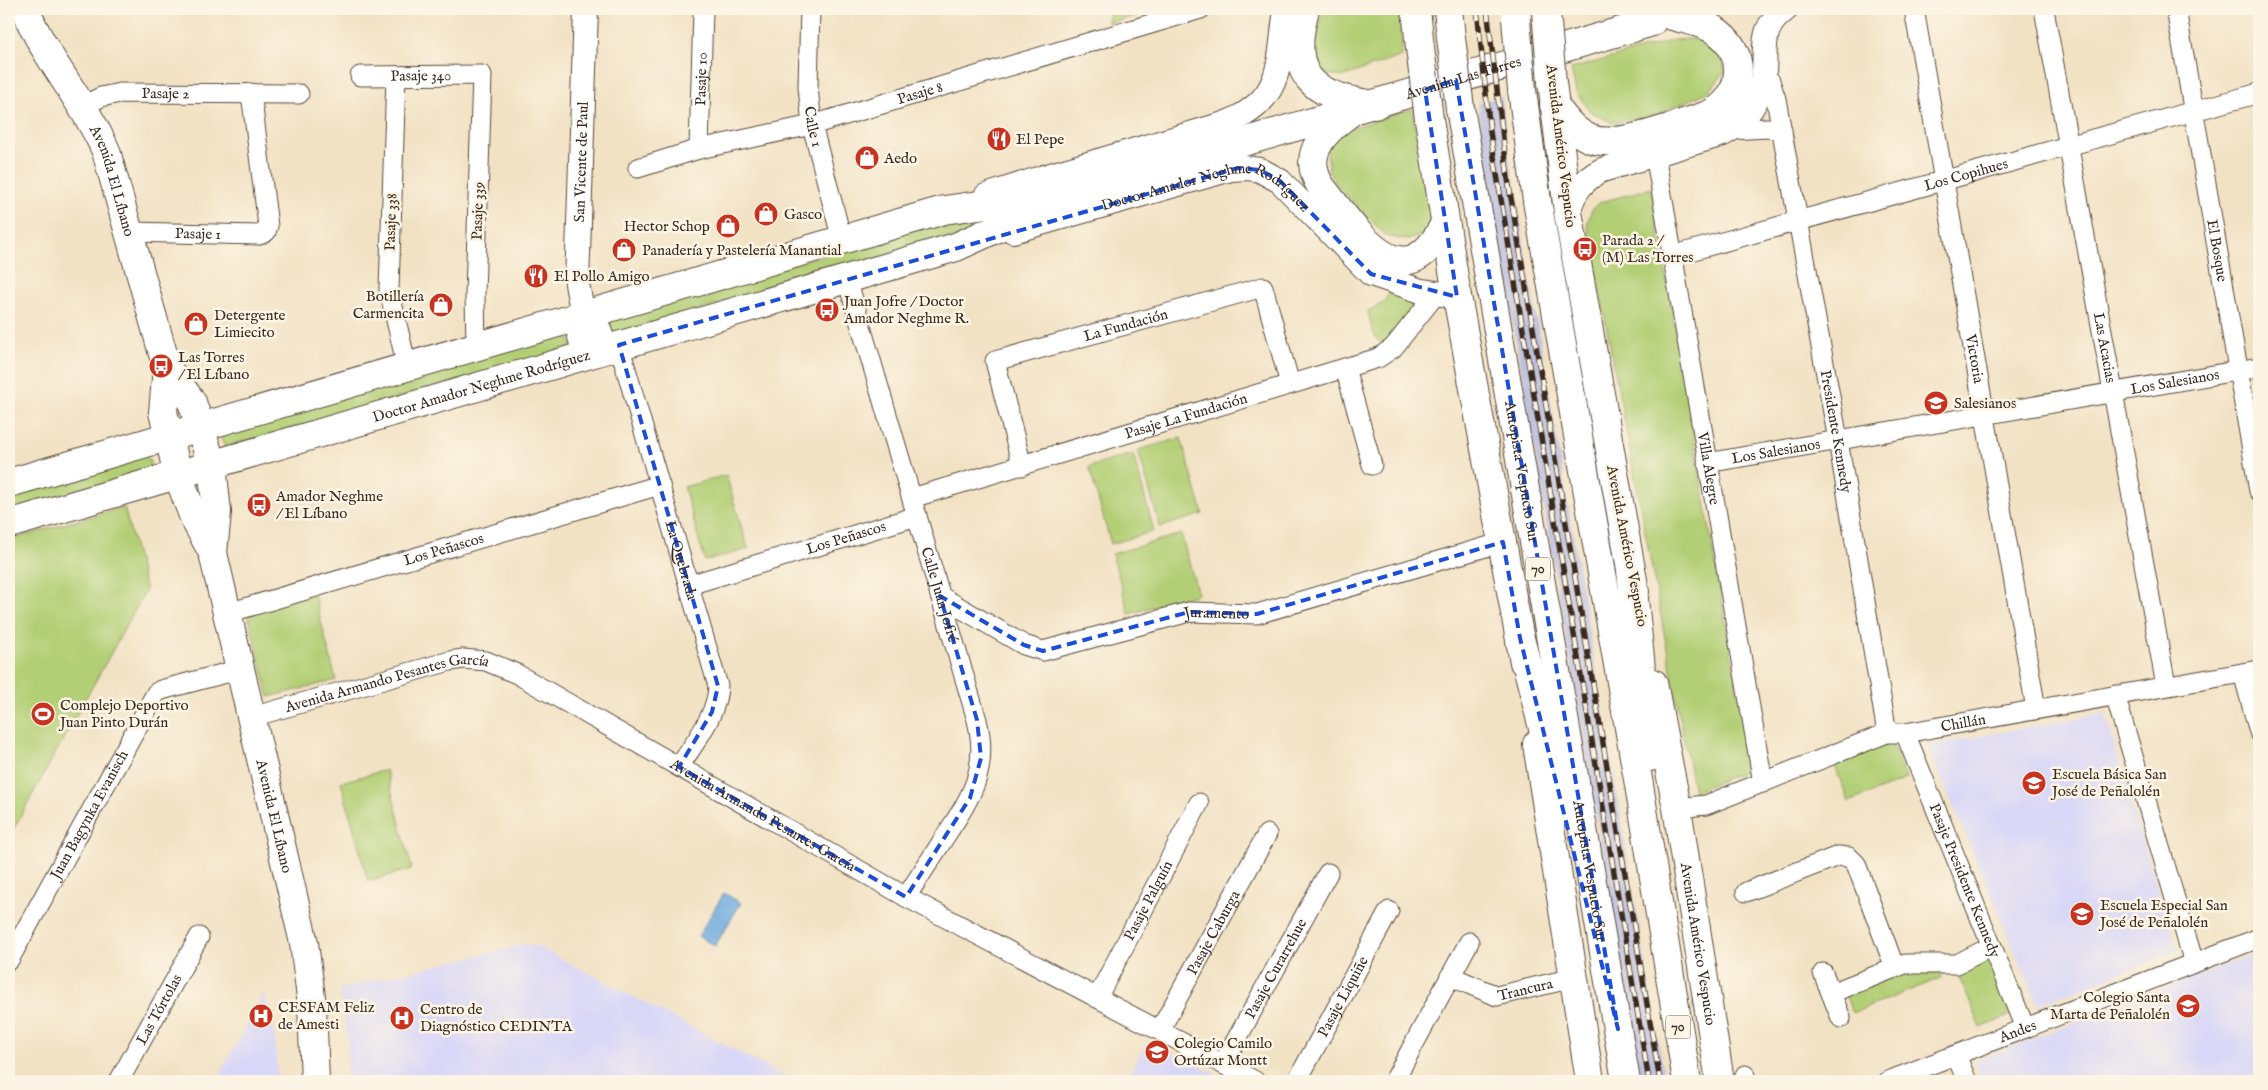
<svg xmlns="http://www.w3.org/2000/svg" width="2268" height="1090" font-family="'IM FELL English',serif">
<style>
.built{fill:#d9d7f7}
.industrial{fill:#c0c2dd}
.green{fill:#b3cf76;stroke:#777c4a}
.water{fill:#6ca8dd;stroke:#54697e}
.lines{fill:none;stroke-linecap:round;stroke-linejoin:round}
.minor-casing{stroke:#564637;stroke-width:21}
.tertiary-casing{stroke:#564637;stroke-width:26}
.secondary-casing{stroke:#564637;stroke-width:30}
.primary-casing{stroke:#564637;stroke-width:30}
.motorway-casing{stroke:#564637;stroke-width:30}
.minor{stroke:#fff;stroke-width:19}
.tertiary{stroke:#fff;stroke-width:24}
.secondary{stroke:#fff;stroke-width:28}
.primary{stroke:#fff;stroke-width:28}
.motorway{stroke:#fff;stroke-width:28}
.rail-casing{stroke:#3b2a1e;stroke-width:5.5}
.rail{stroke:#fcf5e5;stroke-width:4;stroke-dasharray:11;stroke-linecap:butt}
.primary-bridge-casing{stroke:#564637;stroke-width:30;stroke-linecap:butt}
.motorway-bridge-casing{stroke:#564637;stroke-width:30;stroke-linecap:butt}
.primary-bridge{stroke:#fff;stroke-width:28}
.motorway-bridge{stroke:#fff;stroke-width:28}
.marked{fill:none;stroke:#1d4ed8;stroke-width:4;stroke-dasharray:10 6;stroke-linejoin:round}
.labels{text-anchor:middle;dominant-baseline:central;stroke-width:5;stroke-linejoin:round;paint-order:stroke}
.shield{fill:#fcf5e5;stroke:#75675a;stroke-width:1}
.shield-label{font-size:14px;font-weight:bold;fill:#3b2a1e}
.street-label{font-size:15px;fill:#3b2a1e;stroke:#fcf5e5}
.poi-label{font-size:15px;fill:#3b2a1e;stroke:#fcf5e5;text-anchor:start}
</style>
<rect width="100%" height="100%" fill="#fcf5e5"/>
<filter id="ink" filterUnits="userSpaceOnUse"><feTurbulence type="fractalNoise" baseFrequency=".02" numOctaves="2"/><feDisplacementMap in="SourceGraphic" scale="10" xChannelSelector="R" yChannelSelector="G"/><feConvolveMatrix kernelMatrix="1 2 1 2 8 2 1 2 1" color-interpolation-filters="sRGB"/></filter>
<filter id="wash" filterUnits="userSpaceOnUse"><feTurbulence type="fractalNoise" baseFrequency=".0096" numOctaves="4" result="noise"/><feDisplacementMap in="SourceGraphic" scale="20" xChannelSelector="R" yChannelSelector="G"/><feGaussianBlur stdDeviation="1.12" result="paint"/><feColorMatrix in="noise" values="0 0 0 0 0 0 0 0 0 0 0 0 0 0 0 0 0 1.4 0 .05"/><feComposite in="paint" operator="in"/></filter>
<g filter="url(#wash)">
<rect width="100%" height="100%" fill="#f2e2c4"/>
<path class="built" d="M2105,713l31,107 42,131 -140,54 -110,-259z
M525,944l14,3 254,134h-446l1,-38 -9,-54z
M2259,952v129h-277l-7,-20z
M264,993l11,46 3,42h-62z
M1148,1041l83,40h-106z"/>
<path class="industrial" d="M1502,96l4,41 159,944h-24l-156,-923 -7,-55z"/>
<path class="green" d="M1109,9h52l-53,14z
M1324,9h78v47l-60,21 -20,-5c-10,-27 -5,-37 2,-63z
M1707,38l14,12 4,22 -17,20 -52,23 -44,8 -22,-12 -14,-19 -5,-23 103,-29z
M1412,109l20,114 -8,11 -16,6 -22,-4 -47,-48 -10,-16 -2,-23 14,-18z
M1651,188l100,580 -57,24 -107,-569 5,-14 9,-7z
M1008,208l-31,23 -365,104 -4,-15 347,-105z
M1390,292l19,7 4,6v9l-29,31c-12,-5 -13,-22 -16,-34l15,-8z
M566,330l7,18 -348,99 -4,-8 1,-5z
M1181,438l22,76 -43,13 -22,-77z
M143,454l7,6v11l-141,45v-24z
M1133,454l21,77 -43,13 -22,-77z
M726,475l22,74 -43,12 -21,-74z
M124,507l22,83 -137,247v-297z
M1181,534l17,60 -69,20 -17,-60z
M314,594l22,86 -67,17 -22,-86z
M1890,740l16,39 -57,23 -15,-38z
M386,770l26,99 -44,12 -27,-99z
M1989,956l24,58 -32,14 -25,-58z
M1906,970h32l3,8 -88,35 -8,-18z"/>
<path class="water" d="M724,893l17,10 -26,43 -17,-10z"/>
</g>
<g filter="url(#ink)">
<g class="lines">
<defs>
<g id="minor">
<path id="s1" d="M810,9l-2,78 4,38 30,115"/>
<path id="s2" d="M1914,9l122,700"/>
<path id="s3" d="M2044,9l122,677"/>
<path id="s4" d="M2176,9l83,482"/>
<path id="s5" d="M1764,74l6,7 6,18 62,341 49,293"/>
<path id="s6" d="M360,76l122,-1 -7,219 1,52"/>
<path d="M396,76l-7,214 18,77"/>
<path id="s7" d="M83,106l18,-9 19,-4 179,1"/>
<path d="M1731,130l36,-2 15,2"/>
<path id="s8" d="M699,149l4,-140"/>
<path id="s9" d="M1655,154l108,629"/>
<path id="s10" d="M638,168l61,-19 113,-24 389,-116"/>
<path id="s11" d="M129,232l130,3 7,-3 2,-6 -17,-133"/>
<path id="s12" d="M1672,256l587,-163"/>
<path id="s13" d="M847,279l130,441c12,49 -5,76 -31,115 -13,21 -27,42 -40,62"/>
<path id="s14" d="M619,345l99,341c-1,30 -24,57 -39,81"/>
<path d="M1345,368l27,97"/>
<path id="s15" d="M1707,463l552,-96"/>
<path id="s16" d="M1022,466l-27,-105 268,-74 27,97"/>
<path id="s17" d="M912,498l466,-140 15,-10 43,-54"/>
<path id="s18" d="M689,585l228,-69"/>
<path id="s19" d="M940,596l84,49 19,6 146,-39 68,2 246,-72"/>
<path id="s20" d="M228,613l432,-128"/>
<path d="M2243,673l16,59"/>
<path d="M2115,695l79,268"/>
<path id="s21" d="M252,717l198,-56 13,-2 23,2 31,13 389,223 349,184"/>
<path id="s22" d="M1905,733l120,295"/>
<path id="s23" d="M1677,808l29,-3 181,-72h18l354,-63"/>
<path d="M1746,892l92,-36 11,1 7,7 39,104"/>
<path id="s24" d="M9,960l147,-267 5,-3 80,-21"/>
<path d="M1823,973l18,45"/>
<path id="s25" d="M1450,976l47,20 76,-18"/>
<path d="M1831,993l74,-29h52l35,-18"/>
<path id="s26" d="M1097,998l102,-195"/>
<path id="s27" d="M1160,1030l107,-196"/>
<path d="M1956,1055l11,26"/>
<path id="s28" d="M1223,1064l105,-191"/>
<path d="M1745,1075l1,6"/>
<path id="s29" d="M119,1081l80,-144"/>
<path id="s30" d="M1297,1081l92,-170"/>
<path d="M1394,1081l75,-139"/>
<path id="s31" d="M1888,1081l371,-143"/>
</g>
<g id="tertiary">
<path d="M986,196l58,-19 180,-53c61,-23 54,-62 62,-115"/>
<path d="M1568,212c6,-21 15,-32 34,-42l121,-36c23,-12 39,-36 41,-62 2,-29 -4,-44 22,-63"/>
<path id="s32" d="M1013,231l218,-62 16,-1 13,2 20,11 91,93 50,17 36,5"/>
<path d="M583,315l15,12 8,22"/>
<path id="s33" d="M585,356l-6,-23 4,-18 -6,-31 9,-275"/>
</g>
<g id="secondary">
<path id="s34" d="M25,9c21,51 59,92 81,142l61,217 -4,44 15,63 16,43 19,35 91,390 8,62 3,76"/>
<path d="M167,368l25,34 20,63 5,47 -4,41"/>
<path id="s35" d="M9,483l935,-273 133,-19 575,-169"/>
<path id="s36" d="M9,524l947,-277 92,-42"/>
</g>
<g id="primary">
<path d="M1305,9c-18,67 6,87 70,96"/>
<path d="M1416,9l4,39"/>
<path d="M1630,29l20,-20"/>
<path d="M1552,82l16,130 67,380"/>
<path d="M1554,105c10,13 21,28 37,34 28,10 88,-15 117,-24 34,-14 41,-59 11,-82 -13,-10 -31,-13 -47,-17"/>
<path d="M1355,109c-27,19 -57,43 -33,79 34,42 81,119 123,35"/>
<path d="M1429,119l28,177 67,366"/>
<path id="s37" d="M1653,683l24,125 43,273"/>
<path d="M1537,744l53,337"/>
</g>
<g id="motorway">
<path d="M1448,9l3,29"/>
<path d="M1522,90l15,111 102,584 48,296"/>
<path id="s38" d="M1460,108l166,973"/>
<path d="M1631,570l19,187"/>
<path d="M1520,638l44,173"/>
</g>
</defs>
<use href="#minor" class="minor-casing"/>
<use href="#tertiary" class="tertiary-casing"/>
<use href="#secondary" class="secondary-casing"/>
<use href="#primary" class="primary-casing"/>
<use href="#motorway" class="motorway-casing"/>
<use href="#minor" class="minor"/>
<use href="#tertiary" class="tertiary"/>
<use href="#secondary" class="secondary"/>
<use href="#primary" class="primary"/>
<use href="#motorway" class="motorway"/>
<defs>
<path id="rail" d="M1477,9l13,123 9,55 150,894
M1487,9l22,177 151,895"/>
</defs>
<use href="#rail" class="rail-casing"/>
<use href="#rail" class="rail"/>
<defs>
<path id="primary-bridge" d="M1546,11l6,71
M1420,48l9,71"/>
<path id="motorway-bridge" d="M1516,19l6,71
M1451,38l9,70"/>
</defs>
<use href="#primary-bridge" class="primary-bridge-casing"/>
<use href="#motorway-bridge" class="motorway-bridge-casing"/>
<use href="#primary-bridge" class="primary-bridge"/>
<use href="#motorway-bridge" class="motorway-bridge"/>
</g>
</g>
<path class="marked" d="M1456,80l162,949 -98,-391 -17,-96 -246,72 -68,-2 -146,39 -19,-6 -84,-49 37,124 4,38 -11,40 -64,99 -227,-130 33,-55 6,-26 -99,-341 619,-177 22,2 20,11 91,93 86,23 -32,-207z"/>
<defs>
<symbol id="restaurant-disc" viewBox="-11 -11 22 22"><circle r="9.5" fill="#c8321e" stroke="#fcf5e5"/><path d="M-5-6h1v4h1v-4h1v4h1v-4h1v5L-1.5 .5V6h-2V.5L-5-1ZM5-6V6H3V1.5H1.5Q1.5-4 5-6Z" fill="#fff"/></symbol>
<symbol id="shop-disc" viewBox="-11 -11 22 22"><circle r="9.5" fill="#c8321e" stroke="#fcf5e5"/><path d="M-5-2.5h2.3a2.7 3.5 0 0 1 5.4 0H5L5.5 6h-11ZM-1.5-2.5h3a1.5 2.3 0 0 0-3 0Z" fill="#fff"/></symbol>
<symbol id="bus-disc" viewBox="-11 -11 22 22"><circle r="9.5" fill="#c8321e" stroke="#fcf5e5"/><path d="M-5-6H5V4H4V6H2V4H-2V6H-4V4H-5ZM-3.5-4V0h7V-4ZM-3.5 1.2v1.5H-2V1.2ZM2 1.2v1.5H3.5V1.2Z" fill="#fff"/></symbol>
<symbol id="school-disc" viewBox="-11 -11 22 22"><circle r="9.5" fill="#c8321e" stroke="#fcf5e5"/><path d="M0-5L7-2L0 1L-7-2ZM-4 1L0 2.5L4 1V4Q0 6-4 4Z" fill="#fff"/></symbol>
<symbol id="stadium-disc" viewBox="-11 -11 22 22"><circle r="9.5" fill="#c8321e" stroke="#fcf5e5"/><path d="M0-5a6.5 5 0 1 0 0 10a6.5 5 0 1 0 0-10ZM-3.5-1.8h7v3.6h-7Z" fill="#fff"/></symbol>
<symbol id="hospital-disc" viewBox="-11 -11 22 22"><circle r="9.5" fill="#c8321e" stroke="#fcf5e5"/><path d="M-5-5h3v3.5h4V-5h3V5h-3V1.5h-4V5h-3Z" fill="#fff"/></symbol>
</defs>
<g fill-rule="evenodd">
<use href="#restaurant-disc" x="985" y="125" width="28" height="28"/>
<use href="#shop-disc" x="853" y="144" width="28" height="28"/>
<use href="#shop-disc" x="752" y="200" width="28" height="28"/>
<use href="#shop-disc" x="714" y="212" width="28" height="28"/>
<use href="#bus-disc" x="1571" y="235" width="28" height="28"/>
<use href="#shop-disc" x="610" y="236" width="28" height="28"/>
<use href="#restaurant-disc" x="522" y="262" width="28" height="28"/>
<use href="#shop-disc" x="427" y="291" width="28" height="28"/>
<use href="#bus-disc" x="813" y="296" width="28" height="28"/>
<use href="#shop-disc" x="182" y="310" width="28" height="28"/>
<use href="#bus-disc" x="147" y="352" width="28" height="28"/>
<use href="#school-disc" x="1922" y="389" width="28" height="28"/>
<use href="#bus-disc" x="245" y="491" width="28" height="28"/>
<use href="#stadium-disc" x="29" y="700" width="28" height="28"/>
<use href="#school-disc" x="2020" y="769" width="28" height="28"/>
<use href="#school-disc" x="2068" y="900" width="28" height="28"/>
<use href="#school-disc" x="2174" y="992" width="28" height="28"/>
<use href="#hospital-disc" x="247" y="1002" width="28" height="28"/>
<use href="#hospital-disc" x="388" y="1004" width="28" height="28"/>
<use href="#school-disc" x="1143" y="1038" width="28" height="28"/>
</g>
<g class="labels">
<g class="shield">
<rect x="1525.5" y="557.5" width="25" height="23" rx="4"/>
<rect x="1665.5" y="1015.5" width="25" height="23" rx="4"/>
</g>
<g class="shield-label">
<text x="1538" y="569">70</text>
<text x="1678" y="1027">70</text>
</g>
<g class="street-label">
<text stroke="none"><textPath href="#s6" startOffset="61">Pasaje 340</textPath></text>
<text stroke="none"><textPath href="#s35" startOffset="1511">Avenida Las Torres</textPath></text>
<text stroke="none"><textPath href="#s8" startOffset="70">Pasaje 10</textPath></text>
<text stroke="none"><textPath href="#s7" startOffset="85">Pasaje 2</textPath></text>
<text stroke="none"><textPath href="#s10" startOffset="292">Pasaje 8</textPath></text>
<text stroke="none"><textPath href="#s1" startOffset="118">Calle 1</textPath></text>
<text transform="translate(1561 146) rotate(83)">Avenida Américo Vespucio</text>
<text stroke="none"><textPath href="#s33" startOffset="196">San Vicente de Paul</textPath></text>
<text stroke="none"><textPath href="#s12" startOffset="305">Los Copihues</textPath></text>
<text stroke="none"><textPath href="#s34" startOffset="194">Avenida El Líbano</textPath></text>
<text transform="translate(478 211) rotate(-88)">Pasaje 339</text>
<text stroke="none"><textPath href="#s32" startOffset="205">Doctor Amador Neghme Rodríguez</textPath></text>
<text transform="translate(391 222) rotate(-88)">Pasaje 338</text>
<text stroke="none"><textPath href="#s11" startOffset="69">Pasaje 1</textPath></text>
<text stroke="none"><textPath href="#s4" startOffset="245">El Bosque</textPath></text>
<text stroke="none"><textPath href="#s16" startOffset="244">La Fundación</textPath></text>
<text stroke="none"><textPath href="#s3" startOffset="344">Las Acacias</textPath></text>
<text stroke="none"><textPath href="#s2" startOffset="355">Victoria</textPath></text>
<text stroke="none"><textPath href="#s15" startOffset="475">Los Salesianos</textPath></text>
<text stroke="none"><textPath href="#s36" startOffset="492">Doctor Amador Neghme Rodríguez</textPath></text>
<text stroke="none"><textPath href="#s17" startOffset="286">Pasaje La Fundación</textPath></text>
<text stroke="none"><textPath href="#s5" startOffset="366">Presidente Kennedy</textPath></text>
<text stroke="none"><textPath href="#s15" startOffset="70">Los Salesianos</textPath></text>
<text stroke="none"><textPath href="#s9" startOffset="319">Villa Alegre</textPath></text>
<text stroke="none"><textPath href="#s38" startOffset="369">Autopista Vespucio Sur</textPath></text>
<text stroke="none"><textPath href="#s18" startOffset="164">Los Peñascos</textPath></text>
<text transform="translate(1627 546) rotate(79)">Avenida Américo Vespucio</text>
<text stroke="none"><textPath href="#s20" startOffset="225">Los Peñascos</textPath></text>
<text stroke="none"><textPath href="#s14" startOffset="224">La Quebrada</textPath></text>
<text stroke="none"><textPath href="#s13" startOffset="329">Calle Juan Jofré</textPath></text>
<text stroke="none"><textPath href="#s19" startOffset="296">Juramento</textPath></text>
<text stroke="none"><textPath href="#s21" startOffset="140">Avenida Armando Pesantes García</textPath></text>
<text stroke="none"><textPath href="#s23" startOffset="301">Chillán</textPath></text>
<text stroke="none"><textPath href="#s24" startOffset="166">Juan Bagynka Evanisch</textPath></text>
<text stroke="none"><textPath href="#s34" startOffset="854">Avenida El Líbano</textPath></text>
<text stroke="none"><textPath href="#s21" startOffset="559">Avenida Armando Pesantes García</textPath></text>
<text stroke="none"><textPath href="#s38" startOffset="774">Autopista Vespucio Sur</textPath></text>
<text stroke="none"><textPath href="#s22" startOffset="159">Pasaje Presidente Kennedy</textPath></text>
<text stroke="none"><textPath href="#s26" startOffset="110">Pasaje Palguín</textPath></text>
<text stroke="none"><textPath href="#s27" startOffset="111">Pasaje Caburga</textPath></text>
<text stroke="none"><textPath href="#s37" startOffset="265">Avenida Américo Vespucio</textPath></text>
<text stroke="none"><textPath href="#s28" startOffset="109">Pasaje Curarrehue</textPath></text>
<text stroke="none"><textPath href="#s25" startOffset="80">Trancura</textPath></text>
<text stroke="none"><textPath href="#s30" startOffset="96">Pasaje Liquiñe</textPath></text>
<text stroke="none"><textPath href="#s29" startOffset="82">Las Tórtolas</textPath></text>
<text stroke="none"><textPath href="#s31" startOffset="139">Andes</textPath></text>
</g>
<g class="poi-label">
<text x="1016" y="139">El Pepe</text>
<text x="884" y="158">Aedo</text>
<text x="784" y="214">Gasco</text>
<text x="710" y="226" text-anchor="end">Hector Schop</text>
<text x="1602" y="240">Parada 2 /<tspan x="1602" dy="17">(M) Las Torres</tspan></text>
<text x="642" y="250">Panadería y Pastelería Manantial</text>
<text x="554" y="276">El Pollo Amigo</text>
<text x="424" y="296" text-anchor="end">Botillería<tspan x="424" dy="17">Carmencita</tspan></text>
<text x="844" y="301">Juan Jofre / Doctor<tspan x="844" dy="17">Amador Neghme R.</tspan></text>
<text x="214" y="315">Detergente<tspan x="214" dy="17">Limiecito</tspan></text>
<text x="178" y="357">Las Torres<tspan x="178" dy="17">/ El Líbano</tspan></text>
<text x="1954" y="403">Salesianos</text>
<text x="276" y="496">Amador Neghme<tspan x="276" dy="17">/ El Líbano</tspan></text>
<text x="60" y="705">Complejo Deportivo<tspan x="60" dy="17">Juan Pinto Durán</tspan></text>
<text x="2052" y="774">Escuela Básica San<tspan x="2052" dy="17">José de Peñalolén</tspan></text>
<text x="2100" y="905">Escuela Especial San<tspan x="2100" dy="17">José de Peñalolén</tspan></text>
<text x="2170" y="997" text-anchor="end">Colegio Santa<tspan x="2170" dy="17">Marta de Peñalolén</tspan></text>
<text x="278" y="1007">CESFAM Feliz<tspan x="278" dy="17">de Amesti</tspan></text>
<text x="420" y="1009">Centro de<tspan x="420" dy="17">Diagnóstico CEDINTA</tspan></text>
<text x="1174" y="1043">Colegio Camilo<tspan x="1174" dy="17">Ortúzar Montt</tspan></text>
</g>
</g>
<rect width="2268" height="1090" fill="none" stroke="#fcf5e5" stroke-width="30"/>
</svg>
